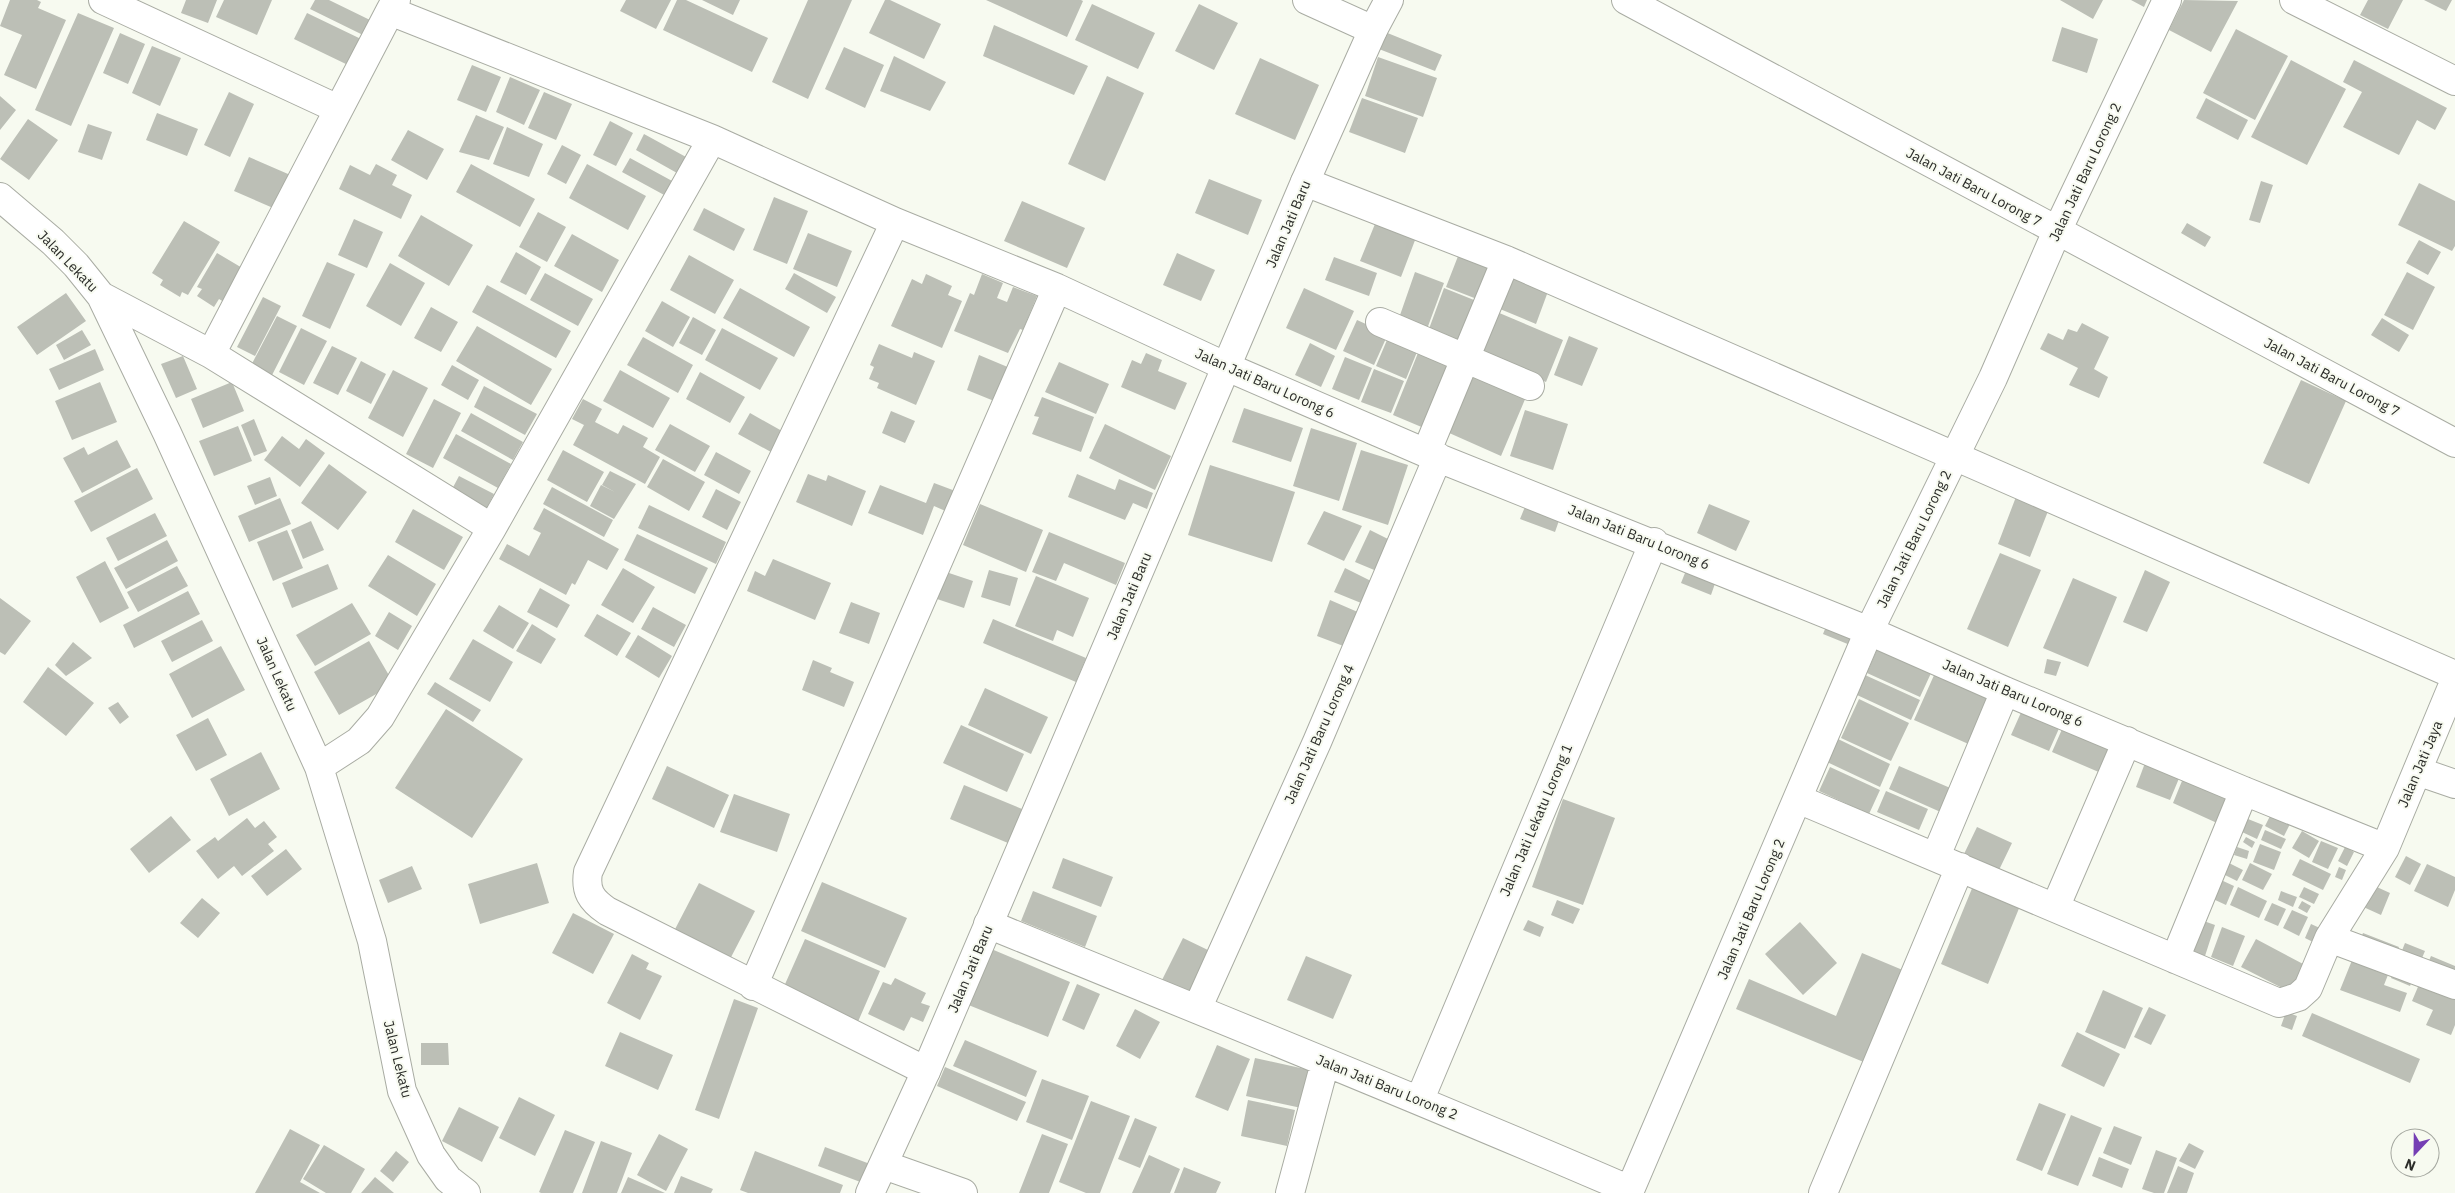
<svg xmlns="http://www.w3.org/2000/svg" width="2455" height="1193" font-family="'IBM Plex Sans',sans-serif">
<style>
.building{fill:#bcbfb6}
.lines{fill:none;stroke-linecap:round;stroke-linejoin:round}
.street-casing{stroke:#a9aca3;stroke-width:30}
.secondary-casing{stroke:#a9aca3;stroke-width:30}
.street{stroke:#fff;stroke-width:28}
.secondary{stroke:#fff;stroke-width:28}
.labels{text-anchor:middle;dominant-baseline:central;stroke-width:4;stroke-linejoin:round;paint-order:stroke}
.street-label{font-size:14px;fill:#2b2c29;stroke:#f7faf0}
</style>
<rect width="100%" height="100%" fill="#f7faf0"/>
<path class="building" d="M10,0h27l4,2 -3,6 28,12 -30,69 -32,-14 18,-40 -22,-9z
M186,0h31l-9,23 -27,-10z
M224,0h48l-15,35 -41,-18z
M315,0h14l41,20 -7,15 -53,-26z
M626,0h45l-15,29 -36,-18z
M677,0h9l82,38 -16,34 -89,-42z
M702,0h38l-7,15z
M808,0h44l-44,99 -36,-17z
M885,0h5l51,24 -17,35 -55,-26z
M986,0h95l2,1 -16,36z
M2060,0h43l-10,19z
M2131,0h16l-3,7z
M2184,0l54,1 -27,51 -42,-22z
M2368,0h35l-15,29 -28,-14z
M2424,0h28l-6,11z
M1092,4l63,29 -17,36 -63,-29z
M1199,4l39,19 -24,47 -39,-19z
M78,13l36,15 -43,98 -36,-16z
M307,13l54,26 -13,26 -54,-26z
M994,25l94,41 -14,29 -91,-39z
M2062,27l36,12 -11,34 -35,-12z
M2236,29l52,27 -33,64 -52,-27z
M1385,32l57,23 -7,16 -56,-22z
M120,33l25,11 -17,40 -25,-11z
M152,46l29,12 -21,48 -28,-13z
M844,47l40,18 -19,43 -40,-19z
M894,56l52,26 -16,29 -50,-20z
M1378,57l59,21 -14,39 -58,-21z
M1260,58l59,27 -24,55 -60,-26z
M2291,60l55,29 -39,76 -56,-28z
M2354,60l93,48 -12,22 -18,-10 -18,35 -56,-28 19,-35 -19,-10z
M472,65l29,12 -15,35 -29,-12z
M1107,76l37,17 -39,88 -37,-17z
M510,77l30,13 -16,35 -28,-13z
M229,92l25,12 -24,53 -26,-12z
M544,92l28,12 -16,36 -28,-12z
M0,96l16,14 -16,20z
M1362,98l56,20 -13,35 -56,-21z
M2206,98l42,22 -10,20 -42,-22z
M157,113l41,16 -11,27 -41,-16z
M476,115l28,12 -15,33 -30,-8z
M28,119l30,21 -29,40 -29,-21z
M610,121l23,12 -17,33 -23,-11z
M88,124l24,8 -10,28 -24,-8z
M507,127l36,17 -14,33 -36,-13z
M408,130l36,19 -17,31 -36,-20z
M644,134l42,23 -9,16 -41,-23z
M562,145l19,10 -15,29 -19,-10z
M249,157l46,20 -15,34 -46,-20z
M630,158l44,24 -8,14 -44,-24z
M376,164l21,11 -5,10 20,10 -11,24 -62,-30 11,-24 20,10z
M471,164l64,35 -15,28 -64,-35z
M587,164l59,32 -18,34 -59,-32z
M1209,179l53,21 -14,35 -53,-22z
M2261,181l12,4 -13,38 -11,-3z
M2419,183l36,18v45l-3,5 -54,-26z
M774,197l34,14 -21,53 -34,-14z
M1022,201l63,27 -18,40 -63,-27z
M704,208l41,21 -11,22 -41,-21z
M538,212l28,15 -19,35 -28,-15z
M421,215l52,30 -24,41 -51,-30z
M354,219l29,13 -16,36 -29,-13z
M1377,219l40,16 -16,42 -41,-16z
M184,221l36,21 -32,53 -6,-3 -2,5 -20,-12 3,-5 -11,-7z
M2187,223l24,14 -6,10 -24,-14z
M808,233l44,18 -15,36 -44,-18z
M572,234l47,26 -17,32 -48,-26z
M2419,240l22,12 -13,23 -22,-12z
M1462,246l37,15 -17,40 -36,-14z
M516,252l25,15 -15,28 -26,-13z
M217,253l27,16 -20,33 -5,-3 -5,8 -17,-11 5,-7 -5,-2z
M1177,253l38,17 -14,31 -38,-16z
M689,255l45,25 -19,34 -45,-24z
M1334,257l43,16 -8,23 -44,-16z
M327,262l28,12 -25,55 -28,-13z
M390,263l35,20 -24,43 -35,-20z
M1514,270l36,16 -14,38 -36,-15z
M1415,272l29,11 -17,46 -28,-11z
M2407,272l28,15 -22,43 -29,-15z
M545,273l48,26 -15,27 -48,-26z
M794,273l42,24 -9,16 -42,-24z
M926,274l26,12 -4,9 14,6 -20,47 -51,-22 21,-47 10,5z
M982,274l21,9 -6,15 10,4 6,-15 24,9 -14,34 -3,-1 -12,24 -54,-22 16,-38 4,2z
M487,285l84,46 -15,27 -84,-46z
M740,288l70,39 -16,30 -71,-39z
M1304,288l50,23 -18,39 -50,-22z
M1444,288l40,16 -19,48 -39,-15z
M66,293l20,28 -49,34 -20,-28z
M263,297l18,9 -26,50 -18,-9z
M662,301l28,16 -17,30 -28,-16z
M431,307l27,15 -17,30 -27,-14z
M1497,312l66,28 -17,42 -67,-28z
M277,316l20,10 -29,57 -21,-10z
M693,317l23,13 -14,25 -23,-12z
M2382,318l27,17 -10,17 -28,-17z
M1357,320l31,14 -14,31 -31,-14z
M2082,323l27,14 -15,32 14,8 -9,21 -30,-13 9,-17 -38,-19 8,-16 15,7 5,-11 9,3z
M477,326l75,43 -21,36 -75,-44z
M301,328l26,13 -23,44 -25,-13z
M722,328l56,30 -18,32 -55,-30z
M82,330l9,15 -27,15 -8,-15z
M1569,336l29,12 -16,38 -28,-11z
M643,337l50,28 -15,28 -51,-28z
M1387,340l30,12 -11,27 -30,-13z
M1310,343l25,13 -14,31 -26,-12z
M879,344l33,14 2,-6 21,9 -19,44 -39,-17 2,-5 -10,-4 5,-12 -4,-2z
M332,346l25,12 -19,37 -25,-12z
M1420,348l38,15 -27,68 -38,-16z
M95,349l9,21 -45,20 -10,-21z
M1146,353l16,7 -4,11 29,12 -12,27 -54,-23 11,-27 9,4z
M979,355l31,13 -11,35 -32,-13z
M183,356l14,33 -21,9 -15,-34z
M1345,357l27,11 -13,32 -27,-11z
M361,361l25,13 -15,30 -25,-13z
M1059,362l50,22 -13,30 -51,-22z
M452,365l27,15 -11,20 -27,-15z
M1374,369l30,12 -13,32 -30,-11z
M393,370l35,18 -25,49 -35,-19z
M620,370l50,28 -17,30 -50,-27z
M700,372l45,25 -15,26 -44,-24z
M1472,374l54,23 -25,59 -54,-24z
M2301,380l45,21 -37,83 -46,-21z
M100,382l17,40 -45,18 -17,-39z
M232,382l12,29 -41,17 -12,-29z
M484,386l53,28 -12,21 -51,-28z
M1042,397l52,20 -13,35 -49,-18 7,-17 -5,-1z
M434,399l27,14 -28,55 -27,-14z
M583,399l19,10 -7,13 23,12 5,-9 25,13 -5,9 17,10 -15,27 -72,-39 11,-20 -12,-6z
M1244,408l59,20 -12,34 -59,-20z
M1525,410l43,14 -15,46 -43,-14z
M891,411l24,10 -10,22 -23,-10z
M471,413l52,29 -10,18 -52,-29z
M750,413l32,18 -11,21 -33,-18z
M254,419l13,32 -13,5 -13,-31z
M670,424l40,22 -15,26 -40,-22z
M1105,424l66,32 -16,34 -66,-32z
M238,426l14,35 -38,15 -15,-35z
M1311,428l46,15 -18,58 -46,-15z
M456,434l55,30 -13,24 -55,-30z
M282,436l17,13 7,-10 19,14 -25,34 -36,-27z
M117,440l14,27 -49,26 -19,-35 21,-11 4,8z
M563,450l41,22 -17,30 -40,-22z
M1361,450l47,15 -20,60 -46,-15z
M716,452l35,19 -12,23 -35,-19z
M663,459l42,23 -16,29 -42,-24z
M329,464l38,28 -29,38 -37,-27z
M1210,465l85,27 -23,70 -84,-27z
M137,468l16,31 -62,33 -17,-31z
M610,471l26,13 -22,35 -24,-13 11,-21 14,7 -13,-7z
M808,474l18,7 2,-6 38,16 -14,35 -56,-24z
M1077,474l38,16 4,-11 34,14 -6,16 -14,-6 -8,17 -57,-23z
M459,476l35,18 -9,17 -35,-18z
M270,477l7,19 -22,9 -8,-19z
M934,483l24,9 -8,21 -16,-7 -11,29 -55,-22 12,-28 46,18z
M552,487l61,33 -9,17 -61,-33z
M716,489l25,13 -14,28 -25,-13z
M2019,489l33,12 -22,56 -32,-13z
M1529,497l33,15 -7,20 -35,-13z
M280,498l11,26 -42,18 -11,-26z
M980,504l63,26 -17,42 -63,-27z
M1709,504l41,17 -14,30 -39,-18z
M649,505l77,37 -10,22 -78,-36z
M544,508l75,41 -12,21 -19,-10 -13,25 -3,-2 -6,12 -67,-36 8,-15 22,12 12,-23 -8,-4z
M413,509l50,28 -19,33 -49,-28z
M1324,511l38,15 -18,35 -37,-17z
M155,513l12,23 -49,25 -12,-23z
M311,521l13,29 -21,9 -12,-29z
M287,530l16,38 -30,13 -16,-39z
M1370,530l22,11 -13,31 -24,-10z
M1049,532l76,31 -9,22 -52,-22 -8,18 -24,-9z
M637,534l71,34 -13,26 -71,-34z
M167,540l11,21 -52,28 -12,-21z
M2000,553l41,17 -33,77 -41,-18z
M388,555l48,29 -19,32 -49,-30z
M773,559l58,24 -16,37 -68,-29 8,-20 10,5z
M105,561l24,47 -29,15 -24,-46z
M1689,563l29,12 -7,20 -30,-12z
M328,564l10,25 -46,19 -10,-25z
M177,566l11,20 -50,26 -11,-20z
M623,568l32,19 -22,36 -32,-18z
M1345,568l28,14 -7,23 -32,-13z
M989,570l29,8 -8,28 -29,-9z
M2145,570l25,12 -23,50 -24,-10z
M946,572l27,9 -9,27 -27,-9z
M1036,576l53,22 -16,39 -16,-7 -4,11 -38,-15z
M2073,578l44,19 -29,70 -45,-19z
M540,588l30,17 -13,23 -30,-16z
M188,591l12,23 -66,34 -11,-23z
M0,598l31,23 -26,34 -5,-3z
M1330,600l30,13 -14,34 -29,-11z
M851,602l29,11 -11,31 -30,-11z
M352,603l19,31 -56,32 -19,-31z
M499,605l30,18 -16,26 -30,-18z
M653,607l33,18 -12,22 -33,-18z
M389,612l23,14 -14,24 -23,-14z
M597,614l34,19 -14,23 -33,-20z
M993,619l93,39 -10,24 -93,-39z
M1829,619l31,13 -5,15 -32,-13z
M202,620l11,21 -41,21 -11,-21z
M532,624l24,15 -15,25 -25,-13z
M638,635l34,21 -13,22 -34,-21z
M473,639l40,23 -23,40 -41,-23z
M369,641l25,43 -55,31 -25,-43z
M73,642l19,16 -26,18 -11,-11z
M221,646l24,44 -53,28 -23,-44z
M1878,647l54,24 -12,26 -53,-24z
M2047,659l14,3 -5,14 -12,-3z
M813,660l19,8 -2,4 24,10 -10,25 -42,-17z
M48,667l46,36 -28,33 -43,-34z
M1935,673l59,27 -21,46 -59,-26z
M1865,675l55,25 -9,20 -54,-25z
M435,682l46,28 -8,12 -46,-28z
M985,688l63,29 -17,37 -63,-29z
M1859,699l50,24 -18,38 -50,-23z
M118,702l11,15 -9,7 -12,-16z
M2023,708l38,16 -12,27 -38,-16z
M446,709l77,50 -51,79 -77,-50z
M208,718l19,37 -31,16 -20,-36z
M961,725l63,29 -17,38 -64,-29z
M2063,727l48,20 -10,26 -49,-21z
M1838,739l52,25 -10,23 -53,-25z
M261,752l19,37 -51,27 -19,-37z
M2145,763l35,13 -10,24 -34,-13z
M667,766l62,29 -15,33 -62,-29z
M1899,766l56,24 -10,24 -56,-25z
M1830,767l50,23 -11,24 -50,-23z
M2184,776l45,20 -12,27 -44,-20z
M964,785l58,24 -14,34 -58,-24z
M1886,791l42,18 -9,21 -42,-18z
M734,794l56,20 -13,38 -57,-20z
M1563,799l52,19 -32,87 -51,-18z
M2271,814l19,10 -6,12 -19,-10z
M171,816l20,24 -42,33 -19,-24z
M247,818l8,10 9,-7 13,16 -9,7 6,7 -32,25 -8,-10 -16,13 -22,-28 19,-14 3,4z
M2248,819l15,6 -6,14 -15,-7z
M1977,827l35,16 -13,27 -35,-16z
M2265,830l21,9 -5,10 -20,-9z
M2302,831l17,10 -10,17 -17,-10z
M2246,837l9,5 -3,6 -9,-6z
M2321,841l17,7 -10,21 -16,-7z
M2260,844l21,8 -7,18 -21,-8z
M2237,847l12,4 -2,8 -13,-4z
M2345,847l9,5 -7,14 -9,-5z
M286,849l16,20 -35,27 -16,-20z
M2406,856l15,8 -11,21 -15,-8z
M1063,858l50,19 -12,30 -49,-19z
M2300,859l31,15 -8,16 -31,-15z
M537,863l12,40 -69,21 -12,-40z
M2229,863l14,7 -6,11 -14,-7z
M2250,863l22,11 -9,16 -21,-10z
M2427,864l28,13v13l-7,17 -34,-16z
M412,866l10,23 -34,14 -9,-23z
M2339,867l7,3 -4,10 -7,-3z
M2221,880l13,6 -8,19 -13,-6z
M822,882l85,36 -22,50 -84,-37z
M699,883l56,28 -27,52 -56,-28z
M2368,883l22,10 -9,22 -22,-10z
M1973,886l47,20 -32,78 -47,-20z
M2238,887l29,14 -8,17 -29,-13z
M2304,887l15,7 -5,10 -15,-7z
M1033,891l64,25 -12,31 -64,-26z
M2281,891l16,6 -4,10 -15,-7z
M202,898l18,15 -22,25 -18,-15z
M1557,900l23,9 -7,15 -22,-9z
M2302,901l9,5 -4,7 -9,-5z
M2272,903l14,6 -8,17 -14,-6z
M2292,910l16,7 -9,19 -16,-8z
M573,913l41,21 -21,40 -41,-21z
M2198,919l17,6 -10,31 -18,-6z
M1528,920l16,7 -4,10 -17,-7z
M1800,922l37,41 -34,32 -38,-41z
M2311,924l11,5 -7,14 -10,-5z
M2222,927l23,9 -12,30 -22,-9z
M2363,933l36,14 -15,38 23,8 -7,19 -60,-22z
M1183,938l27,13 -20,42 -28,-13z
M805,939l75,32 -23,53 -75,-33z
M2256,939l49,26 -15,27 -49,-25z
M2405,943l20,8 -15,35 -19,-8z
M989,948l81,34 -22,55 -82,-33z
M1862,953l43,18 -39,92 -130,-54 13,-30 87,37z
M632,954l17,9 -3,6 16,7 -22,44 -33,-17z
M1306,956l46,19 -19,44 -46,-19z
M2431,956l24,10v59l-4,10 -25,-10 7,-15 -21,-9z
M895,978l31,15 -5,10 9,3 -7,16 -12,-5 -7,14 -36,-17 15,-32 8,3z
M1077,984l23,10 -16,36 -22,-10z
M2103,990l40,18 -18,41 -40,-17z
M734,999l24,9 -39,111 -24,-9z
M2149,1007l17,8 -15,30 -17,-8z
M1135,1009l25,13 -20,37 -24,-13z
M2286,1012l11,4 -5,14 -11,-4z
M2312,1013l108,46 -10,24 -108,-47z
M620,1032l53,23 -15,35 -53,-24z
M2077,1032l43,22 -16,33 -43,-21z
M965,1040l72,31 -11,26 -73,-31z
M421,1043h27l1,22h-28z
M1217,1045l33,14 -22,52 -33,-14z
M1255,1058l59,13 -8,38 -60,-13z
M945,1067l81,35 -9,19 -80,-35z
M1042,1079l47,17 -17,44 -46,-18z
M519,1097l36,18 -20,41 -36,-18z
M1248,1100l47,10 -8,36 -46,-10z
M1091,1101l39,15 -30,77h-14l-27,-11z
M2039,1103l27,11 -24,57 -26,-11z
M459,1107l40,20 -17,35 -40,-21z
M2071,1115l31,13 -24,58 -31,-12z
M1135,1118l22,9 -17,41 -22,-9z
M2114,1126l28,11 -11,28 -28,-12z
M290,1129l30,16 -20,37 20,11h-65z
M565,1130l30,12 -22,51h-32l-2,-1z
M659,1134l29,15 -22,42 -29,-16z
M1042,1134l26,10 -19,49h-30z
M601,1141l31,12 -15,40h-35z
M2189,1143l15,8 -9,18 -16,-8z
M324,1145l41,24 -14,24h-25l-23,-14z
M825,1147l45,17 -7,19 -45,-17z
M2156,1150l21,8 -13,35h-10l-12,-4z
M396,1151l13,11 -16,20 -13,-11z
M755,1151l88,34 -3,8h-92l-8,-3z
M1149,1155l31,14 -10,24h-38z
M2099,1157l30,12 -7,19 -30,-12z
M2178,1166l16,7 -7,20h-20z
M1184,1167l37,15 -5,11h-42z
M681,1176l32,13 -2,4h-37z
M375,1177l19,16h-33z
M628,1177l37,16h-44z"/>
<g class="lines">
<defs>
<path id="street" d="M103,0l235,109
M1307,0l66,30
M1626,0l829,443
M712,139l183,83 -307,650c-3,19 3,28 19,39l319,160
M1305,182l201,78 949,415
M0,197l53,45 23,23 25,31 66,137 152,334 53,174 30,150 29,64 17,24 18,14
M895,222l162,66 170,79 199,86 443,178 136,60 239,100 141,57
M101,296l110,58 281,174
M1380,322l150,64
M211,354l179,-343
M1426,453l80,-193
M2455,680l-70,168 -56,90 126,47
M319,767l40,-26 21,-24 112,-189 220,-389 -322,-128 6,-11
M2417,771l38,13
M1798,799l481,204 19,-6 10,-9 21,-50
M1936,856l69,-165
M2055,908l72,-167
M988,924c215,88 430,174 642,266l239,-559 124,-253 64,-147 110,-231
M2175,959l69,-168
M753,986l304,-698
M1197,1009l120,-267 121,-285
M1420,1099l234,-557
M884,1165l79,28
M1290,1193l35,-130
M1823,1193l137,-326"/>
<path id="secondary" d="M2294,0l161,81
M870,1193l56,-122 379,-889 68,-152 16,-30"/>
</defs>
<use href="#street" class="street-casing"/>
<use href="#secondary" class="secondary-casing"/>
<use href="#street" class="street"/>
<use href="#secondary" class="secondary"/>
</g>
<g class="labels">
<g class="street-label">
<text transform="translate(2085 172) rotate(-65)">Jalan Jati Baru Lorong 2</text>
<text transform="translate(1974 187) rotate(28)">Jalan Jati Baru Lorong 7</text>
<text transform="translate(1288 224) rotate(-67)">Jalan Jati Baru</text>
<text transform="translate(68 261) rotate(46)">Jalan Lekatu</text>
<text transform="translate(2332 377) rotate(28)">Jalan Jati Baru Lorong 7</text>
<text transform="translate(1265 383) rotate(24)">Jalan Jati Baru Lorong 6</text>
<text transform="translate(1639 537) rotate(22)">Jalan Jati Baru Lorong 6</text>
<text transform="translate(1914 539) rotate(-64)">Jalan Jati Baru Lorong 2</text>
<text transform="translate(1129 596) rotate(-67)">Jalan Jati Baru</text>
<text transform="translate(277 674) rotate(66)">Jalan Lekatu</text>
<text transform="translate(2013 693) rotate(23)">Jalan Jati Baru Lorong 6</text>
<text transform="translate(1319 734) rotate(-66)">Jalan Jati Baru Lorong 4</text>
<text transform="translate(2420 764) rotate(-67)">Jalan Jati Jaya</text>
<text transform="translate(1536 820) rotate(-67)">Jalan Jati Lekatu Lorong 1</text>
<text transform="translate(1751 909) rotate(-67)">Jalan Jati Baru Lorong 2</text>
<text transform="translate(970 969) rotate(-67)">Jalan Jati Baru</text>
<text transform="translate(398 1059) rotate(76)">Jalan Lekatu</text>
<text transform="translate(1387 1087) rotate(22)">Jalan Jati Baru Lorong 2</text>
</g>
</g>
<g transform="translate(2415 1153) rotate(202)"><circle r="24" fill="#f7faf0" stroke="#a5a8a0"/>
<path d="M0-4L9 19L0 12L-9 19Z" fill="#753eb4"/>
<text y="-8" font-size="14" font-weight="bold" text-anchor="middle" fill="#2b2c29">N</text>
</g>
</svg>
